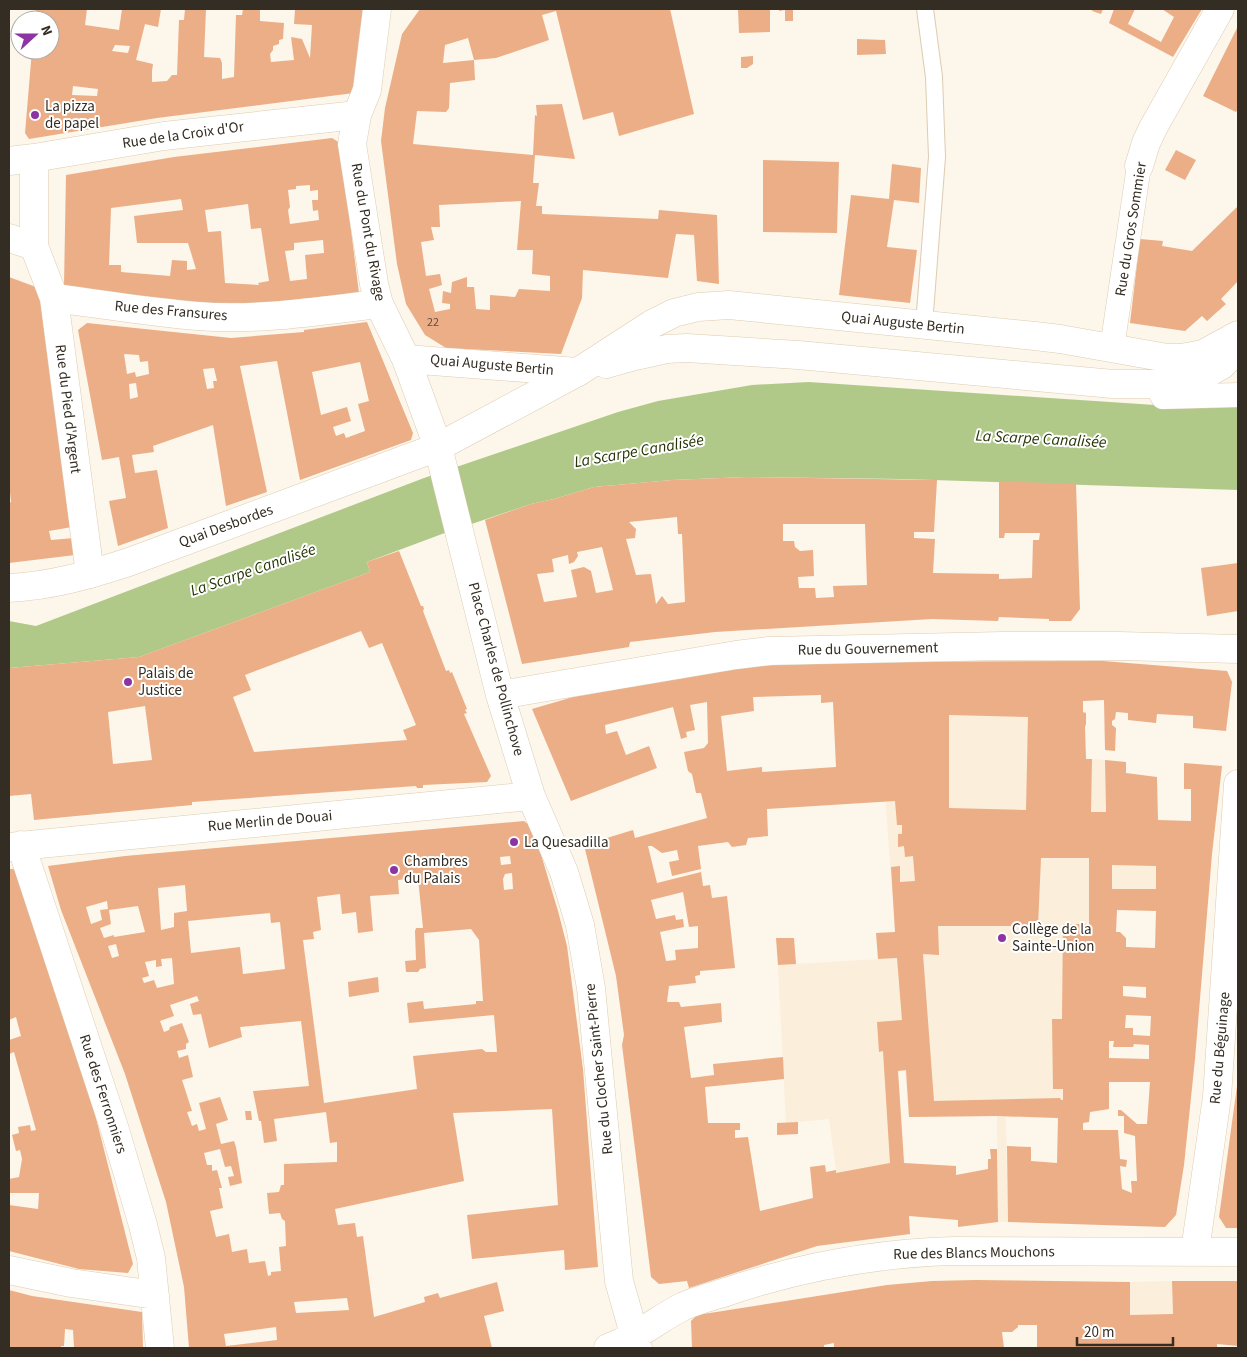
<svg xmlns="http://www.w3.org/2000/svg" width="1247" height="1357" font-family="'Source Sans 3',sans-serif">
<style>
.built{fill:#fbeeda}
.water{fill:#b0c989}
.building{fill:#ebae86;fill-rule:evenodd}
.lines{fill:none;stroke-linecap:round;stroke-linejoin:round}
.service-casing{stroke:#ddccb2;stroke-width:18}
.pedestrian-casing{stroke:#ddccb2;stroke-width:25}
.minor-casing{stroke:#ddccb2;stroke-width:29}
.tertiary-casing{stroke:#ddccb2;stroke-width:29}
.service{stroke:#fff;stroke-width:16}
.pedestrian{stroke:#fff;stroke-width:24}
.minor{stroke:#fff;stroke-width:28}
.tertiary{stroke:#fff;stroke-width:28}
.poi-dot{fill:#8c35a2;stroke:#fff;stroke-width:2}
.labels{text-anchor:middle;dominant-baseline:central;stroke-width:4;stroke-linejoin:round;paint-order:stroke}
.number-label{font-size:12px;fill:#624d3c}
.poi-label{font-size:15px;fill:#342d23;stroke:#fff;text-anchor:start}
.street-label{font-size:15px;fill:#342d23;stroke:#fff}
.water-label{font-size:16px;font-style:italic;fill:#263505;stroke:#fff}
</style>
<rect width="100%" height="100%" fill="#fdf6eb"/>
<path class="built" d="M865,662h203l8,96 29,2 1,80 103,50 -102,-1 2,220 -51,9 -52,-1 2,105h-10l-1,-106 -88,1 -4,-46h-7l12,163 -64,8 -17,-123 -43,4 -8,-158 119,-7 -14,-193z
M1172,1281l2,67h-44v-66z"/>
<path class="water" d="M809,382l391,26 38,-4v86l-336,-11 -156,-2 -74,3 -78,7 -40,12 -23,5 -89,30 -75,28 3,10 -231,85 -130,11v-47l27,5 388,-148 194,-66 40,-11 94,-16z"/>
<path class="building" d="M36,9h51l-2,16 34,5 3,-21h39l-3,18 -13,-3 -9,36 17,4 -1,7v11l15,-1 5,-6h5l2,-55h5l1,-11h21l-2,48 16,1 2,5v16l12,-2 2,-62h6l1,-6h17v12l24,2 -1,16 -4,1v4l-6,2v4l-3,4 1,8 23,-2 -3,-23 11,2 8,19 2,-33 -18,-1 1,-15h70l-11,84 -197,25 -128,21 -4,-6 7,-83h18v-30h-15zM115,45l15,1 -2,7 -16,-2zM73,86l25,3 -1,7 -25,-1z
M420,9h250l24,105 -75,22 -6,-24 -30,8 -27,-109 -14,4 7,25 -53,18 -22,2 -6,-22 -23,7 -2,18 31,-3 1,20 -25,3 -1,25 -3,4 -29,-1 -4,33 120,11 2,-40 2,1 -1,-11 26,-1 13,55 -40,-4 -2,28h6l-3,23h6v8l116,5 1,-9 58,5 2,69 -22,-3 -3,-46 -18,-1 -8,44 -85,-8 -1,28 -21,56 -115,-6 -21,-13 -19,-31 -9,-40 -16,-123 4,-33 17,-74zM521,201l-4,49h16l-1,24 18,2v15l-31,-2 -4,8 -25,-2v15l-14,-1 -2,-22h-7v-10l-15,5 -1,11 -8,-2 -1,12 8,1v5l-15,3 -6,-23 13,-4 -2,-11 -14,2 -5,-34 13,-2 -3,-13h9l-1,-22z
M738,9h32v23l-31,1z
M779,9h14v12h-8v-11l-6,1z
M1093,9h10l-2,5 -9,-3z
M1114,9h21l-7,15 33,18 13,-25 -12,-8h40l-29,48 -64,-34z
M1238,26v83l-2,3 -33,-16z
M857,39l28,1 1,14 -29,1z
M753,56v8l-6,4h-6v-11z
M332,138l8,5 20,158 -156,5v-4l-17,1 -123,-17 2,-111 108,-18zM310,185v6l8,-1v10h-6l1,11 5,-1 1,10 -29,4 -2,-14 2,-3 -2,-17 8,-1v-3zM181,199l2,11 -49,6 3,27h51l8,26 -9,1v-9l-15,-1 -2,16 -49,-4v-7h-12l2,-57zM248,204l3,25 10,-1 8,53 -11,2 1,2 -34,-2 -4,-52 -13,1 -3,-22zM323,240l1,13 -19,2 2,24 -17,2 -5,-30 9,-1v-7z
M1176,150l20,10 -11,20 -20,-10z
M763,160l76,2 -2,71 -74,-1z
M892,164l29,4 -2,35 -25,-3 -7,47 30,3 -7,53 -71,-8 12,-100 38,4z
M1238,206v75l-17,18 5,5 -19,17 -5,-5 -17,15 -55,-8 10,-84 23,2 -1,5 30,5z
M9,277l35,13 28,237 -23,4 2,9 23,-2 1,17 -66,8v-60l2,-1 -2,-20z
M367,322l46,111 -2,7 -111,40 -23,-119 -37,5 27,126 -41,14 -13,-81 -60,21 1,6 -22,3 3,18 22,-3 11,58 -50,18 -9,-45 17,-3 -7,-41 -17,3 -24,-130 9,-7 144,15 73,-6v-2zM124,354l15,1 1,7 8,-1 1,13 -13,3 -1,-5 -8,2zM360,362l9,39 -11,3 7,27 -19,7 -2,-5 -8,3 -3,-9 18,-6 -4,-14 -26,8 -9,-43zM214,368l3,13h-4l1,7 -7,1 -4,-20zM136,383l2,14 -8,2 -1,-15z
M746,477l191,3 -3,52h-20v6l21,1 -2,34 66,1v5l33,-1 1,-38h6l1,-7h-35l-1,5h-5v-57l77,3 4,125 -9,12h-22v-2l-50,-2 -1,4 -66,-2 -217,13 -85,10 -1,5 -107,17 -37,-144 46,-16 23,-5 40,-12 78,-7zM677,517l1,17h4l3,68 -17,2 -6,-8 -6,8 -5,-30 -15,1 -10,-36 9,-1 1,-9 -7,-7zM783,524h82l2,61 -34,1 1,11 -18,1 -1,-10h-16l-1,-11 16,-1 -1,-26 -13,1 -5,-4 -1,-6h-11zM602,547l11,43 -17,3 -5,-22 -7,-4 -13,3 6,27 -33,5 -7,-28 17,-2 -2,-13 16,-4 1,9 5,-2 4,-6 -1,-4z
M399,551l22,55h2l1,3 -1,2 23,60 3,-1 1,3 2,-1 15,37 -2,1 2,3 -3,1 27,62 -4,6 -64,3v3h-6l-1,-2 -224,16v3l-158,15 -3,-26 -22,2v-128l130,-11 231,-85 -3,-10zM361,631l8,17 13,-5 34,82 -13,5 4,10 -153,12 -21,-55 18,-7 -6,-15zM145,706l7,54 -39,4 -5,-52z
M1238,563v48l-31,5 -6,-48z
M1103,661l124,10 5,11 -6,49 -33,-3v-12l-36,-2 -1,9 -28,-3v-7l-12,-1 -1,7 -3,2v4l4,3 -1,23 -10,-1 -1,-50 -21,1v11l3,1v11l-1,3 1,32h6l-1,53h15l-1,-52 21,2v11l31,4 1,43 33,1v-32h-7v-26l38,3 -10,88 -17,205 -11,106 -8,50 -11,12 -157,-5 -1,-76 24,1v14l26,2 1,-45 -61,-2 -88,1 -3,-47 -8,1 6,92 52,3v9l32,-6v-10h3l-1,-10h7l1,73 -40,5v-7l-49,-4 1,18 -93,12 -128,42 -2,-7 -28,3 -8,-7 -29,-232 2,-10 -8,-59 -32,-131 49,-15 2,8 72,-20 -6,-25h-5l-4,-19 -4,-3 -4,-19 20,-4 4,-5 -1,-41 -17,3 5,25 -9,2 1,5 -6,2 -8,-32 -68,18 1,9 11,-3 9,24 23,-9 8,22 -86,33 -39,-92 41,-12 176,-31 116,-4zM821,695v8l12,-1 3,65 -74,5v-5l-35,4 -6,-55 33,-5 -1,-14zM949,715l79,2 -2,93 -77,-2zM895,801l2,24h5v9h-4v13l6,-1 1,11 8,-1 2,25 -15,1v-16l-9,1 4,65 -19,1 2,26 19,-1 5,62 -25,2 2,30 4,-1 7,112 -54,10v-3l-10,2 -1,-7 -15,2 3,31 -53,13 -12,-74 -13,1v-8h5v-7h-32l-3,-36 79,-8 -1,-22 -70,7 1,11 -23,3 -7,-51 38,-5 -1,-19 -40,4 -2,-5h-12l2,-16 27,-3 -1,-7 5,-1v-4l35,-3 -8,-72 -15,2 -2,-13 -7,1 -2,-14 -44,11 -9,-37h4l10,7 15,-3 2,10 -10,2 3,14 29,-7 -3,-23 30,-4 4,5 14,-2 2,-7 20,-2 -1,-27zM1041,858h48v66h-26l-1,95h-10l1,70h10v11h-2l-1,-2 -126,3 -11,-147 16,1 -1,-29h100zM1112,865l44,1v23h-44zM683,892l6,35 9,-1v22l-23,2 1,10 -10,1 -6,-29 24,-5 -1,-8 -7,1 -1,-5 -19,4 -5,-19zM1117,910l39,1 -1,37 -29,-1v-9l-6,-6h-4zM1123,986l23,1v11l-23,-2zM1126,1015l25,1 -1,20 -17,-1v-7h-8zM1109,1041h5l-1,6h20l1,-3 15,1v14l-40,-1zM1109,1082h41l-3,42h-10l-16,-14h-3v6h6v17l11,3 2,45h-6l1,12 -10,-4 -2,-23 6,1 1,-7 -7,-1 -2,-29h-35v-7l6,-1 1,-10 19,-3z
M524,821l9,7 25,83 9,35 16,123 15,198 -33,3 -1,-20 -92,9 -5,-44 91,-10 -6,-96 -99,4 11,68 -129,28 3,16 17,-2 2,14 6,-1 11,81 51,-15 -1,-5 14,-4 2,5 57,-16 7,29 -20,5 8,32h-303l-5,-61 -18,-85 -41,-128 -64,-164 -13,-44 77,-10zM510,856l1,8 -10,1 -1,-8zM512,873l1,16 -9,1 -1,-11 2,-5zM418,878l5,50h-7l-1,3 1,29 -11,1 1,11h12l2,-3 6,-1 -2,-35 47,-4 8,11 4,61h-7v3l-52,5 -1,-8 -16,2 2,20 85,-8 3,37h-11l-4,-3 -69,7 4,33 -93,14 -21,-163 11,-1 -1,-7 8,-2 -4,-33 23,-3 2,20 14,-2 2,21 15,-2 -3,-35 29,-2 -1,-14zM185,885l2,26 -13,2v14l-13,3 -3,-42zM107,901l1,8 -8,1 2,10 -11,4 -5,-17zM138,906l7,26 -31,5v-2l-10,3 -4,-10 11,-4 -2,-14zM270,913l1,10 9,-1 5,47 -42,5 -3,-27 -49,6 -3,-32zM116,944l3,12 -7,2 -4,-12zM172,958l2,26 -17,4 -3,-8 -10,3 -2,-5 7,-2 -4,-14 11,-2v7l6,-1 -1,-7zM197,996l2,5 -9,3 3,11 8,-1 8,34 33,-11 -2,-10 61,-6 8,65 -56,5 6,30h2l3,22 13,-2 -3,-22 52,-7 4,31 7,-1v20l-53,2v21h-3l-2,7 -12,1 2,21 11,-1 2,6 3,2 1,25 -7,1 2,24 -10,1v3l-3,1 -3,-15 -16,2 -2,-14 -15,3 -3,-18 -13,3 -6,-26 13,-3 -4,-20h3l-5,-18 -5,1v-6h-5l-3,-12 16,-4 5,18 6,-1 3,10 -6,1 2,9 12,-3 -6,-36 -2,-6 -13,3 -5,-20 12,-4 -8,-23 -21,6 7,26 -7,2 -2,-7 -5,2 -5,-14 5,-1 -10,-31 11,-3 -5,-22 -9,3 -2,-7 9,-2v-5l3,-2 -7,-19 -12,4 -1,3 -5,2 -4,-11 14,-5 -4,-11zM347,1298l2,12 -53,3 -2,-11zM276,1327l1,13 -51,6 -2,-12z
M9,869h4l10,7 73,242 37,146 -5,9 -49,-4 -70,-18v-46l29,4 1,-16h-30v-14l10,-2 3,-18 -2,-9 -4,1 -4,-16 7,-2 -1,-6 12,-2 1,6 5,-1 -22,-78 -5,2v-14l12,-4 -5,-19 -7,3z
M776,938h18l2,26 -18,1z
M378,977l1,15 -30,5 -1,-15z
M1237,1086l1,142h-12l-7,-11z
M245,1111h6l1,9h-6z
M798,1122v12l-21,1v-12z
M976,1280l154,2v33l43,-1 -1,-33h66v65l-21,-2v4h-180v-23h-19v2l-6,5h-10l2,16h-170v-5l-10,2v3h-132l-1,-27 6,-6 190,-30 45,-4z
M9,1290l23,6 110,16 1,36h-69l-1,-18 -8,-1 -1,17h-3v2h-52z"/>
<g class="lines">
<defs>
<path id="service" d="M924,325l13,-168 -3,-80 -9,-68"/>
<path id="pedestrian" d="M1112,348l27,-182
M1160,392l3,5 75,-2"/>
<path id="minor" d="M377,9l-10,81 -10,25 -5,29 22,140 5,20 27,55 32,88 62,248 31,101 33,76 16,53 11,63 28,293 19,67
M34,158v88l20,52 36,276
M9,161l25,-3 130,-22 193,-21
M1139,166l7,-23 7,-15 67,-119
M9,238l25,8
M54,298c47,6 95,14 143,18 61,5 121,-5 182,-12
M406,359l172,13
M500,695l236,-40 33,-4 234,-5h116l119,3
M21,845l94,285 28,95 8,33 9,90
M9,847l522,-51
M1195,1251l22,-154 21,-313
M9,1270l62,13 84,12
M608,1348c9,-4 19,-8 27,-13 17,-9 32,-21 49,-29 16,-7 34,-11 51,-17 71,-23 144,-36 219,-38l284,1"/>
<path id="tertiary" d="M606,364l29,-8 32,-7 20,-1 111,7 315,29h60l17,-2 13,-6 19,-11 16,-18
M9,588c42,-2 80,-13 120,-26l309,-115 140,-75 74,-48 22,-11 24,-6 31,-2 306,31 25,3 107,19h14l22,-4 35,-19"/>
</defs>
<use href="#service" class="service-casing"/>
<use href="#pedestrian" class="pedestrian-casing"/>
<use href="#minor" class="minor-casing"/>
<use href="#tertiary" class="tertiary-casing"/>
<use href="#service" class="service"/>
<use href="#pedestrian" class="pedestrian"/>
<use href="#minor" class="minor"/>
<use href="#tertiary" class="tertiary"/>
</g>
<g class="poi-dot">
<circle cx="35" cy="115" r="5"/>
<circle cx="128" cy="682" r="5"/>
<circle cx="514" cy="842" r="5"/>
<circle cx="394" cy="870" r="5"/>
<circle cx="1002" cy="938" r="5"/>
</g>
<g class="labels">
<g class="number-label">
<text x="433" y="322">22</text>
</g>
<g class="poi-label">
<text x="45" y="106">La pizza<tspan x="45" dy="17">de papel</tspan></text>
<text x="138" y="673">Palais de<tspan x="138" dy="17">Justice</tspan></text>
<text x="524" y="842">La Quesadilla</text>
<text x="404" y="861">Chambres<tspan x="404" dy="17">du Palais</tspan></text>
<text x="1012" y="929">Collège de la<tspan x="1012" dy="17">Sainte-Union</tspan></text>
</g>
<g class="street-label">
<text transform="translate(183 135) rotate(-8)">Rue de la Croix d'Or</text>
<text transform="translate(1131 229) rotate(-81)">Rue du Gros Sommier</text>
<text transform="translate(368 232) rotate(80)">Rue du Pont du Rivage</text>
<text transform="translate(171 311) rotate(5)">Rue des Fransures</text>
<text transform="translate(903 323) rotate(6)">Quai Auguste Bertin</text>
<text transform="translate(492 365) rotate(5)">Quai Auguste Bertin</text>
<text transform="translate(68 409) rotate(83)">Rue du Pied d'Argent</text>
<text transform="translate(226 526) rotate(-20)">Quai Desbordes</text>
<text transform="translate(868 649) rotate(-1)">Rue du Gouvernement</text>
<text transform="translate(496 669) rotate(75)">Place Charles de Pollinchove</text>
<text transform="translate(270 821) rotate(-5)">Rue Merlin de Douai</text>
<text transform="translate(1220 1048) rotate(-85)">Rue du Béguinage</text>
<text transform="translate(599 1069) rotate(-96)">Rue du Clocher Saint-Pierre</text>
<text transform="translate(103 1094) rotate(72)">Rue des Ferronniers</text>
<text transform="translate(974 1253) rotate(-1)">Rue des Blancs Mouchons</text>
</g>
<g class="water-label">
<text transform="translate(1041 439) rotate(3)">La Scarpe Canalisée</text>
<text transform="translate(639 451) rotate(-10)">La Scarpe Canalisée</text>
<text transform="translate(253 570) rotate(-19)">La Scarpe Canalisée</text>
</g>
</g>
<rect width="1247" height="1357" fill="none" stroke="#342d23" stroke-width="20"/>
<g transform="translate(35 35) rotate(69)"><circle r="24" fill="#ffffff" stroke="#aeaba7"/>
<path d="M0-4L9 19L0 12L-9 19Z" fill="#8c35a2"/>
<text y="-8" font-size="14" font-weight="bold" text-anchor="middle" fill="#342d23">N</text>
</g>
<path d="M1077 1337v8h96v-8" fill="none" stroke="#342d23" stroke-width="2.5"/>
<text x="1084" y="1337" font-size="15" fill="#342d23" stroke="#ffffff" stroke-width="4" paint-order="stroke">20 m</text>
</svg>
